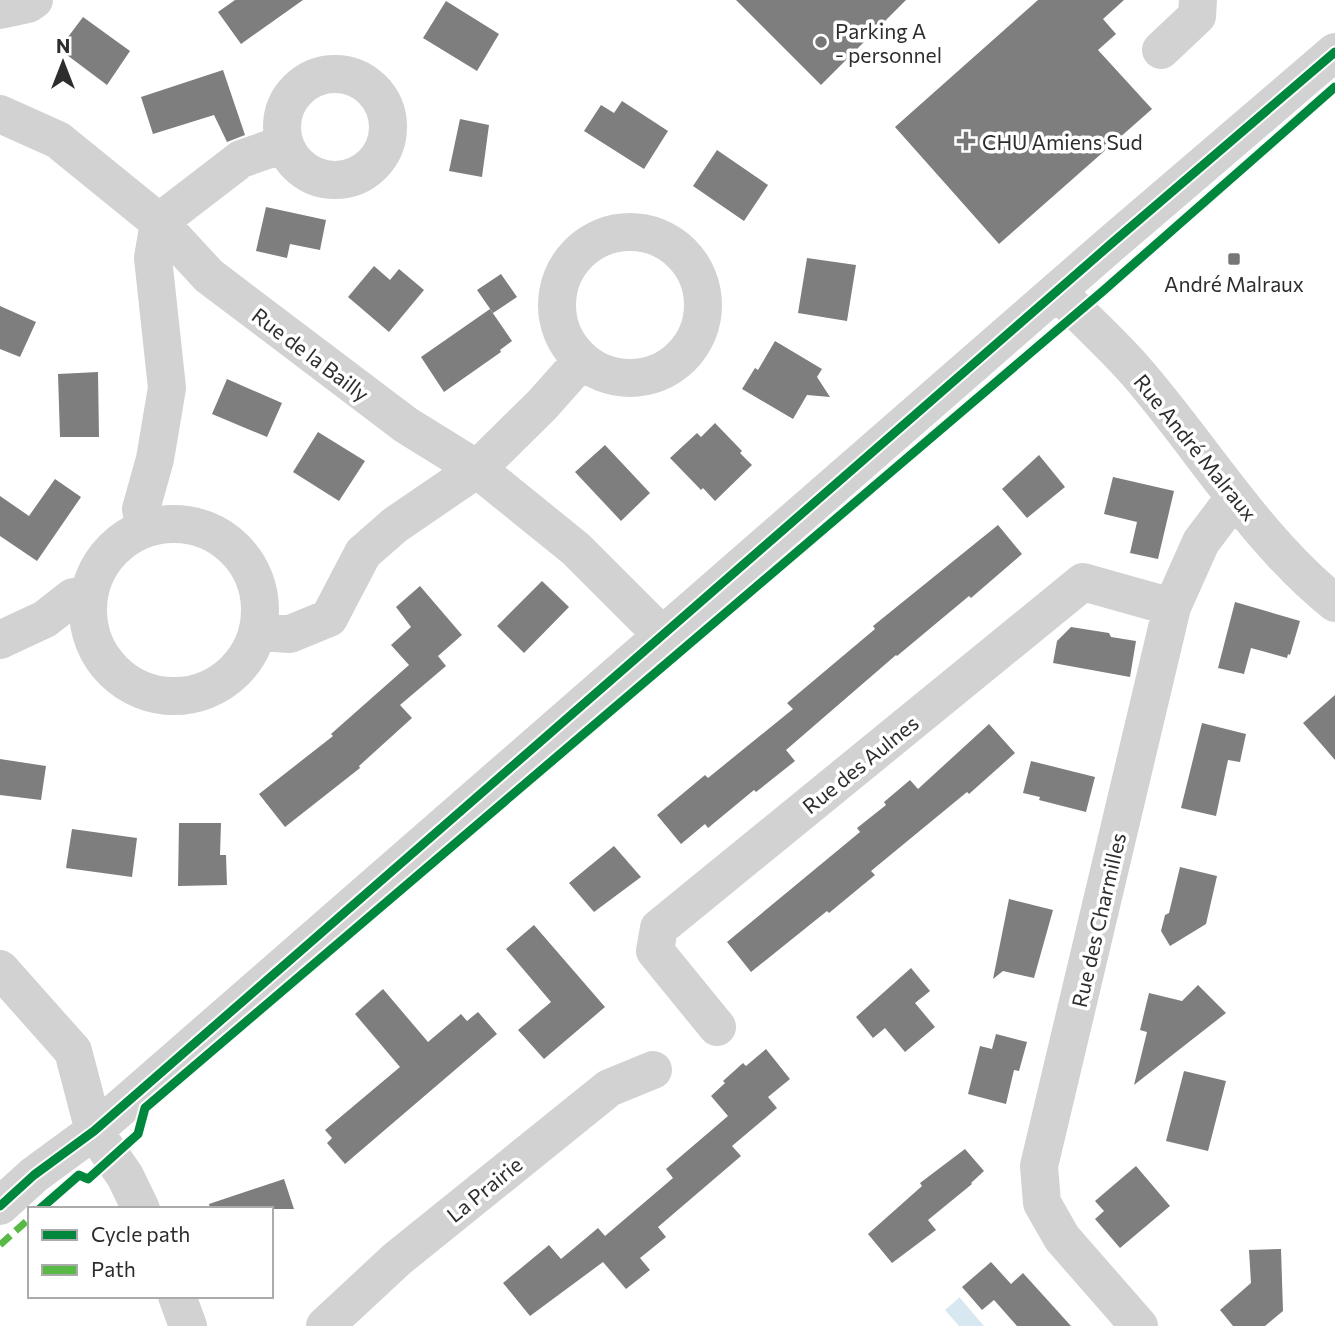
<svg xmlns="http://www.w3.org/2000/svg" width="1335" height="1326" font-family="Commissioner,sans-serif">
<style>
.water{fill:#d8e8f1}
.building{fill:#7e7e7e}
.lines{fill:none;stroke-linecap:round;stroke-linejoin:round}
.minor{stroke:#d2d2d2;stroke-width:38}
.quiet{stroke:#58b947;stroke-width:7;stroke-dasharray:14 7;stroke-linecap:butt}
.cycleway-casing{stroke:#fff;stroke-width:13}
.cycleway{stroke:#00873e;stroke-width:9}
.poi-dot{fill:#767676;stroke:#fff;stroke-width:2.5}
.labels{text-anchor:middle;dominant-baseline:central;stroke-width:7;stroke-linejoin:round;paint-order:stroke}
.poi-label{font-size:21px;fill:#2d2d2d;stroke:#fff;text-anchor:start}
.street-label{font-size:21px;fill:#2d2d2d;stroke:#fff}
</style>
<rect width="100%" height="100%" fill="#fff"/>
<path class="water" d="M960,1297v1l24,28h-25l-14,-16z"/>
<path class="building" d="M235,0h68l-62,44 -23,-32z
M736,0h170l-85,85z
M1038,0h86l-21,19 13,15 -18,16 54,59 -153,135 -104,-117z
M446,1l53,33 -22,37 -54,-33z
M83,17l47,34 -23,34 -48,-36z
M223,70l22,65 -18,7 -13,-27 -61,19 -12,-37z
M622,101l46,30 -24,38 -60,-38 17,-26 13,8z
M460,119l29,6 -7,52 -33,-6z
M717,150l51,35 -24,36 -51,-35z
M266,207l60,13 -6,30 -30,-6 -3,14 -31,-7z
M807,258l49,7 -9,56 -49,-8z
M374,266l16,14 9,-11 25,21 -35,42 -41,-35z
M501,274l16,23 -24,16 -16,-23z
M0,306l36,16 -16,35 -20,-8z
M490,309l22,32 -12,9 1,2 -57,40 -23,-35z
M775,341l47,28 -5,8 13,20 -23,-2 -14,24 -51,-30 13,-21 3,2z
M98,372l1,65h-39l-2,-63z
M227,379l55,24 -15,34 -55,-23z
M715,423l27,28 -2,2 12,12 -37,36 -12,-13 -2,2 -31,-32 27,-25 4,4z
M318,432l47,29 -26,40 -46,-29z
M605,445l45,48 -29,28 -46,-49z
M1039,455l26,32 -38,31 -25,-29z
M1113,477l61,14 -16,68 -28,-6 7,-31 -33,-8z
M55,479l26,18 -44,64 -37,-25v-40l29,20z
M998,525l24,29 -51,44 -2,-2 -72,60 -1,-1 -110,95 9,11 -39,31 -2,-2 -46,38 -3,-4 -24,20 -24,-29 48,-40 3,3 85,-69 -6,-6 88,-74 -2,-3z
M542,581l27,26 -45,46 -27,-27z
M420,586l42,49 -24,21 8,10 -46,39 12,13 -53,48 1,2 -75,59 -26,-33 74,-58 -2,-2 78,-69 -18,-20 20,-18 -15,-20z
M1235,602l65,19 -10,34 -2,-1 -1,4 -36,-10 -7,26 -26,-6z
M1071,627l38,6 2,4 25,4 -6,36 -77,-14 4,-22z
M1335,695v65l-32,-37z
M1202,723l44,11 -6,28 -12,-2 -12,56 -35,-8z
M989,724l26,29 -46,41 -2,-2 -96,79 4,4 -46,38 -2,-2 -76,61 -24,-30 133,-110 -3,-4 29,-23 -2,-3 26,-22 8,9z
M0,759l46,7 -5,34 -41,-5z
M1031,761l64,16 -9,35 -47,-12 1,-3 -17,-4z
M179,823h42l-1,32h6l1,30 -49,1z
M72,829l65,9 -5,39 -66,-9z
M614,846l27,31 -47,35 -25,-29z
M1180,867l37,9 -11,48 -36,22 -9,-15 4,-16 4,-2z
M1009,899l44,11 -19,68 -31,-7 -10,8z
M534,925l71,82 -61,52 -26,-29 33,-28 -45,-53z
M911,968l19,23 -15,12 20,24 -30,25 -20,-24 -12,10 -17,-21z
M1198,985l28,28 -92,72 13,-53 -7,-2 9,-37 33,8z
M383,989l45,53 33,-28 6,7 11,-9 19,22 -152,130 -18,-21 5,-5 -7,-8 75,-63 -45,-53z
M996,1034l31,8 -8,29 -5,-1 -8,34 -38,-10 12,-48 12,3z
M766,1049l24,30 -22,18 9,11 -45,38 9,10 -83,71 8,10 -26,21 10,12 -24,19 -23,-27 -73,54 -27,-33 46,-38 12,14 37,-31 7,8 68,-58 -7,-9 62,-53 -17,-20 14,-13 -2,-2 20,-18 3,3z
M1184,1071l42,10 -18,70 -42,-10z
M965,1149l19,22 -13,12 1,1 -44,36 8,10 -44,33 -24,-29 54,-48 -2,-3z
M1136,1166l34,40 -50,42 -25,-29 9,-8 -9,-10z
M284,1179l10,30h-84l-1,-5z
M1281,1249l2,62 -18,15h-32l-13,-16 31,-27 -2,-33z
M991,1262l20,22 12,-11 48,53h-54l-23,-26 -12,10 -20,-23z"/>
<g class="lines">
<path class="minor" d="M0,10l28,-6 6,-4
M1161,50l36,-34 1,-16
M282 127a53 53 0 1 1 106 0a53 53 0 1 1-106 0Z
M0,114l58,26 101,82 50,54 197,149 71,44 99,80 87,87
M557 305a73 73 0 1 1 146 0a73 73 0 1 1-146 0Z
M1057,291c25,26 52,50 76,77 68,77 121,170 202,235
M88 610a86 86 0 1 1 172 0a86 86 0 1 1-172 0Z
M145,528l-4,-19 14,-50 12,-71 -14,-130 6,-36 82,-63 43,-15
M259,632l31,2 39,-16 34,-65 32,-28 82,-56 65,-64 40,-45
M0,640l45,-21 28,-22 15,-2
M0,969l73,82 21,80 31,45 16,33
M717,1027l-62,-76 4,-23 424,-346 89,25
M0,1206l34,-31 60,-44 1018,-888 223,-191
M177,1296l11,30
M325,1326l72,-67 212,-171 44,-18
M1139,1326l-77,-88 -20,-35 -3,-37 133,-559 29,-65 33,-44"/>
<path class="quiet" d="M0,1245l30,-27"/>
<defs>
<path id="cycleway" d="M0,1206l34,-31 60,-44 1018,-888 223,-191
M40,1209l39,-34 9,4 50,-45 7,-26 958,-817 232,-204"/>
</defs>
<use href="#cycleway" class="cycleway-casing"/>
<use href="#cycleway" class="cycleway"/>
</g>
<g class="poi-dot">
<circle cx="821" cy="42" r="7"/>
<path d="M962.5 130.5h7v7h7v7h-7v7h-7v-7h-7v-7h7z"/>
<rect x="1227" y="252" width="14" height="14" rx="3.5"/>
</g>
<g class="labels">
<g class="poi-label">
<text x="835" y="30">Parking A<tspan x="835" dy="24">- personnel</tspan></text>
<text x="982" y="141">CHU Amiens Sud</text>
<text x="1234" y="283" text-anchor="middle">André Malraux</text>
</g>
<g class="street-label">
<text transform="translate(311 354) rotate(37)">Rue de la Bailly</text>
<text transform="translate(1196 447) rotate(51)">Rue André Malraux</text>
<text transform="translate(860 764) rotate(-39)">Rue des Aulnes</text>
<text transform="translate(1098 920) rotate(-77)">Rue des Charmilles</text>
<text transform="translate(484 1189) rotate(-39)">La Prairie</text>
</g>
</g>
<rect x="28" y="1207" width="245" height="91" fill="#ffffff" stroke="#ababab" stroke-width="2"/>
<rect x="42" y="1230" width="35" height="10" fill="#00873e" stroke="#ababab" stroke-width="2"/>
<text x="91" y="1242" font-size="21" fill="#2d2d2d">Cycle path</text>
<rect x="42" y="1265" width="35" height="10" fill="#58b947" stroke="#ababab" stroke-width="2"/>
<text x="91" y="1277" font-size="21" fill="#2d2d2d">Path</text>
<g transform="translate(63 63)" stroke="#ffffff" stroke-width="5" paint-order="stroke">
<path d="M0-5L12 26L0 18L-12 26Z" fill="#2d2d2d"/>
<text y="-10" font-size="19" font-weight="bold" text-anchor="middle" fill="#2d2d2d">N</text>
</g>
</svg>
